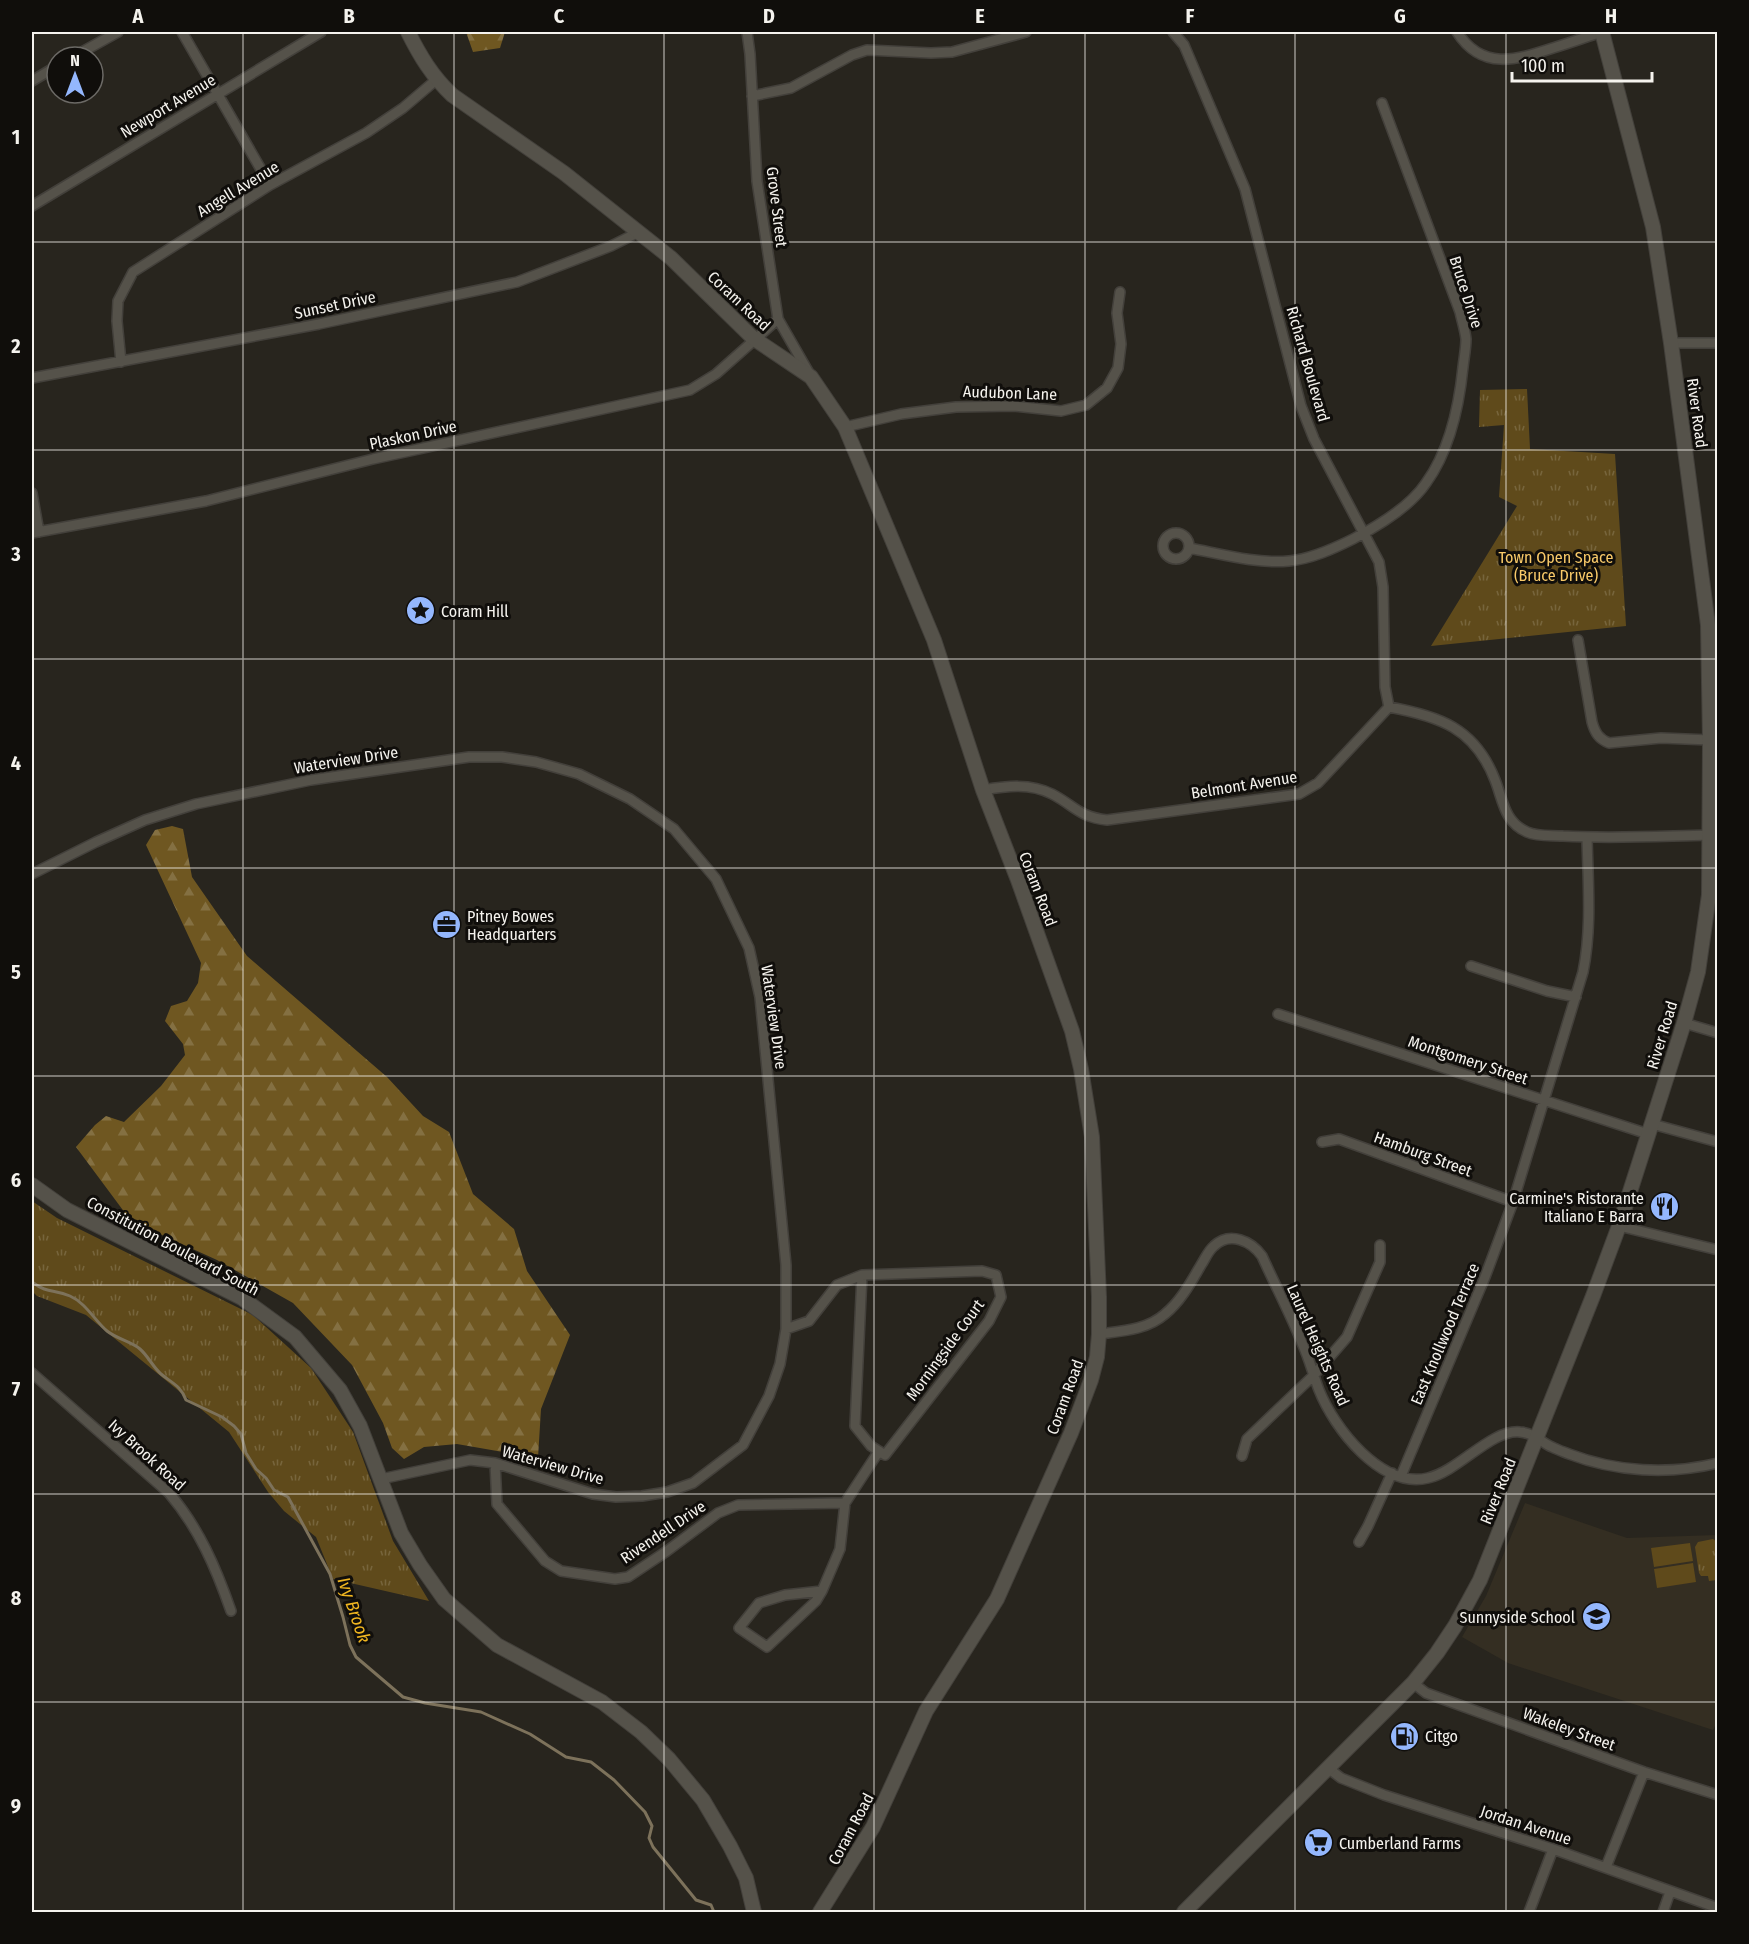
<svg xmlns="http://www.w3.org/2000/svg" width="1749" height="1944" font-family="'Fira Sans Condensed',sans-serif">
<style>
.built{fill:#342e22}
.grass{fill:url(#grass-tufts)}
.forest{fill:url(#forest-firs)}
.pitch{fill:#5f4a1b}
.lines{fill:none;stroke-linecap:round;stroke-linejoin:round}
.stream{stroke:#7d725b;stroke-width:3}
.street-casing{stroke:#43403b;stroke-width:12}
.secondary-casing{stroke:#43403b;stroke-width:16}
.street{stroke:#55524a;stroke-width:9}
.secondary{stroke:#55524a;stroke-width:14}
.grid{fill:none;stroke:#f5f3ee;stroke-width:1.5;stroke-opacity:0.55}
.labels{text-anchor:middle;dominant-baseline:central;stroke-width:6;stroke-linejoin:round;paint-order:stroke}
.street-label{font-size:16px;fill:#f5f3ee;stroke:#100e0b}
.park-label{font-size:16px;fill:#f9ca69;stroke:#100e0b}
.poi-label{font-size:16px;fill:#f5f3ee;stroke:#100e0b;text-anchor:start}
.water-label{font-size:18px;font-style:italic;fill:#efb520;stroke:#100e0b}
.neatline{fill:none;stroke:#f5f3ee;stroke-width:2}
.grid-label{font-size:20px;text-anchor:middle;font-weight:bold;fill:#f5f3ee}
</style>
<defs>
<pattern id="grass-tufts" width="24" height="20" patternUnits="userSpaceOnUse" patternTransform="scale(1.5)"><rect width="24" height="20" fill="#5f4a1b"/><path d="M3 7l-1-3M5 7V3M7 7l1-3M15 17l-1-3M17 17v-4M19 17l1-3" fill="none" stroke="#77653c"/></pattern>
<pattern id="forest-firs" width="22" height="20" patternUnits="userSpaceOnUse" patternTransform="scale(1.5)"><rect width="22" height="20" fill="#6f5721"/><path d="M5 1l3.5 6h-7zM16 11l3.5 6h-7z" fill="#847042"/></pattern>
</defs>
<rect width="100%" height="100%" fill="#28251e"/>
<path class="built" d="M1525,1503l102,35 90,-3 1,185 -5,10 -205,-67 -46,-26 24,-41z"/>
<path class="grass" d="M1527,389l3,60 85,5 11,172 -195,20 86,-140 -18,-9 5,-72 -25,2 1,-37z
M32,1201l25,17 196,97 58,53 42,64 40,109 36,60 -96,-22 -17,-42 -32,-26 -16,-19 -39,-60 -143,-117 -49,-19 -5,-5z
M1713,1539l4,3v38l-8,1 -1,-5h-7l-2,-3 -4,-26 3,-5z"/>
<path class="forest" d="M466,32h39l-5,16 -27,4z
M172,826l11,3 9,48 55,79 140,121 36,39 26,16 24,62 41,35 13,42 43,64 -29,74 -3,49 -81,-14 -33,3 -20,12 -12,-11 -9,-25 -31,-58 -59,-62 -76,-43 -86,-39 -55,-74 19,-22 11,-9 18,6 37,-36 24,-31 -2,-11 -18,-23 6,-15 16,-5 11,-18 3,-20 -55,-118 9,-15z"/>
<path class="pitch" d="M1690,1543l3,18 -39,6 -3,-19z
M1693,1563l3,19 -39,6 -3,-19z"/>
<g class="lines">
<path class="stream" d="M32,1282c16,12 22,7 38,14 16,7 25,25 37,35 10,8 25,11 33,18 8,7 13,18 21,25 11,9 20,12 25,26l36,17 12,9 7,8 5,19 10,16 10,9 8,12 14,7 42,77 13,43 7,28 6,12 47,40 22,6 56,9 49,22 36,23 25,5 23,18 31,32 7,14 -3,12 4,9 43,53 15,5 3,7"/>
<defs>
<path id="street" d="M182,32l88,153
M747,32l3,22 7,127 21,138 31,54
M1173,32l11,13 61,144 56,217 13,33 65,123 4,25 2,100 4,20
M1457,32c25,39 59,28 96,16 17,-5 33,-11 49,-16
M73,57l45,-25
M32,81l25,-15
M752,96l39,-8 61,-33 15,-5 64,3 21,-1 74,-20
M32,206l289,-174
M1671,343h47
M121,362l-4,-41 1,-20 15,-29 137,-87 96,-52 37,-25 33,-28
M32,378l287,-54 198,-42 94,-36 26,-13
M845,427l56,-13 55,-7 58,-1 47,5 25,-6 21,-17 11,-20 3,-24 -4,-31 3,-21
M32,493l7,39
M32,533l174,-32 167,-42 317,-69 26,-16 62,-55
M1163 546a13 13 0 1 1 26 0a13 13 0 1 1-26 0Z
M1189,548c32,6 67,16 100,13 22,-2 44,-12 64,-22 25,-13 57,-32 73,-56 24,-33 33,-76 37,-116 1,-9 3,-19 3,-28 -1,-9 -4,-18 -6,-27l-78,-209
M1578,640l14,82c3,11 7,17 17,21l52,-5 49,2
M983,790c24,-4 47,-7 69,4 23,12 27,23 55,26l192,-26 19,-11 71,-76c50,9 86,21 106,73 8,20 9,42 32,52 11,5 25,3 36,4 49,3 98,0 146,-1
M32,874l64,-32 49,-22 51,-16 115,-24 158,-23h33l34,5 43,12 51,25 44,30 42,50 33,69 11,49 26,268v64l-6,35 -11,32 -26,49 -50,38 -26,9 -25,4 -26,1 -23,-3 -98,-31 -25,-3 -89,19
M1471,966l76,25 29,6
M1278,1014l370,120
M1684,1023l34,10
M1652,1124l66,18
M1322,1142l17,-3 174,63
M1619,1226l99,24
M786,1329l23,-8 28,-36 25,-10 120,-4 14,4 5,22 -12,24 -104,134 -14,-9 -16,-20 7,-151
M1099,1334c23,-3 48,-4 66,-20 16,-13 26,-32 36,-49 4,-6 7,-14 13,-19 16,-15 37,-5 48,10 13,29 28,57 40,87 7,15 11,31 17,47 15,38 62,99 109,88 31,-7 63,-49 92,-46 14,1 21,10 32,15 6,3 12,5 17,7 47,18 100,21 149,9
M32,1373l137,120c30,35 47,75 62,118
M1242,1456l5,-17 67,-64 33,-38 33,-75v-17
M495,1463l2,41 48,57 16,10 54,8 13,-2 39,-26 51,-38 20,-8 107,-2
M1401,1476l84,-199 28,-75 70,-230c9,-44 5,-89 4,-135
M1359,1542l9,-16 24,-53
M822,1591l-6,10 -49,46 -28,-19 20,-25 26,-8z
M822,1591l18,-42 5,-46 34,-52
M1413,1683l13,10 218,79 74,23
M1328,1768l13,10 43,17 169,54 165,59
M1606,1867l38,-95
M1529,1912l24,-63
M1663,1912l7,-20"/>
<path id="secondary" d="M408,32c12,24 24,44 44,63l112,78 107,85 82,80 58,39 34,50 89,213 49,150 35,90 54,151 9,38 11,68 7,160v37l-2,23 -6,23 -20,53 -74,166 -71,112 -53,116 -53,85
M32,1185l35,25 175,88 53,39 45,53 20,36 41,107 19,32 24,34 53,46 105,57 39,30 28,27 34,41 27,46 16,32 8,34
M1184,1912l229,-229 24,-30 18,-27 25,-46 113,-284 26,-70 65,-203 14,-51 11,-77 1,-155 -2,-115 -37,-282 -18,-116 -51,-195"/>
</defs>
<use href="#street" class="street-casing"/>
<use href="#secondary" class="secondary-casing"/>
<use href="#street" class="street"/>
<use href="#secondary" class="secondary"/>
</g>
<path class="grid" d="M243,32v1880M454,32v1880M664,32v1880M874,32v1880M1085,32v1880M1295,32v1880M1506,32v1880M32,242h1686M32,450h1686M32,659h1686M32,868h1686M32,1076h1686M32,1285h1686M32,1494h1686M32,1702h1686"/>
<defs>
<symbol id="sight-disc" viewBox="-11 -11 22 22"><circle r="9.5" fill="#94b7fd" stroke="#100e0b"/><path d="M0-6L1.8-2.2L6-1.7L2.9 1.2L3.7 5.4L0 3.3L-3.7 5.4L-2.9 1.2L-6-1.7L-1.8-2.2Z" fill="#111"/></symbol>
<symbol id="office-disc" viewBox="-11 -11 22 22"><circle r="9.5" fill="#94b7fd" stroke="#100e0b"/><path d="M-6-3h4V-5.5h4V-3h4V5H-6ZM-1-4.5V-3h2v-1.5ZM-6 0V1H6V0Z" fill="#111"/></symbol>
<symbol id="restaurant-disc" viewBox="-11 -11 22 22"><circle r="9.5" fill="#94b7fd" stroke="#100e0b"/><path d="M-5-6h1v4h1v-4h1v4h1v-4h1v5L-1.5 .5V6h-2V.5L-5-1ZM5-6V6H3V1.5H1.5Q1.5-4 5-6Z" fill="#111"/></symbol>
<symbol id="school-disc" viewBox="-11 -11 22 22"><circle r="9.5" fill="#94b7fd" stroke="#100e0b"/><path d="M0-5L7-2L0 1L-7-2ZM-4 1L0 2.5L4 1V4Q0 6-4 4Z" fill="#111"/></symbol>
<symbol id="fuel-disc" viewBox="-11 -11 22 22"><circle r="9.5" fill="#94b7fd" stroke="#100e0b"/><path d="M-5.5-6h7V0h2V4h1.3V-2.5L3-4.5l.8-.8L6-3V5H2.5V1h-1V6h-7ZM-4.2-4.7v3.2H.2V-4.7Z" fill="#111"/></symbol>
<symbol id="supermarket-disc" viewBox="-11 -11 22 22"><circle r="9.5" fill="#94b7fd" stroke="#100e0b"/><path d="M-6-5.5h2.5l.6 2H6L4.5 2H-2.5L-4.4-4H-6ZM-1.5 3.2a1.3 1.3 0 1 0 .1 0ZM3 3.2a1.3 1.3 0 1 0 .1 0Z" fill="#111"/></symbol>
</defs>
<g fill-rule="evenodd">
<use href="#sight-disc" x="404" y="594" width="33" height="33"/>
<use href="#office-disc" x="430" y="908" width="33" height="33"/>
<use href="#restaurant-disc" x="1648" y="1190" width="33" height="33"/>
<use href="#school-disc" x="1580" y="1600" width="33" height="33"/>
<use href="#fuel-disc" x="1388" y="1720" width="33" height="33"/>
<use href="#supermarket-disc" x="1302" y="1826" width="33" height="33"/>
</g>
<g class="labels">
<g class="street-label">
<text transform="translate(168 106) rotate(-31)">Newport Avenue</text>
<text transform="translate(238 189) rotate(-31)">Angell Avenue</text>
<text transform="translate(777 207) rotate(83)">Grove Street</text>
<text transform="translate(1466 292) rotate(72)">Bruce Drive</text>
<text transform="translate(739 301) rotate(43)">Coram Road</text>
<text transform="translate(335 305) rotate(-12)">Sunset Drive</text>
<text transform="translate(1308 364) rotate(74)">Richard Boulevard</text>
<text transform="translate(1010 393) rotate(2)">Audubon Lane</text>
<text transform="translate(1697 413) rotate(82)">River Road</text>
<text transform="translate(413 435) rotate(-12)">Plaskon Drive</text>
<text transform="translate(346 760) rotate(-9)">Waterview Drive</text>
<text transform="translate(1244 785) rotate(-9)">Belmont Avenue</text>
<text transform="translate(1038 889) rotate(69)">Coram Road</text>
<text transform="translate(774 1017) rotate(82)">Waterview Drive</text>
<text transform="translate(1662 1035) rotate(-73)">River Road</text>
<text transform="translate(1468 1060) rotate(18)">Montgomery Street</text>
<text transform="translate(1423 1154) rotate(20)">Hamburg Street</text>
<text transform="translate(173 1246) rotate(28)">Constitution Boulevard South</text>
<text transform="translate(1445 1334) rotate(-67)">East Knollwood Terrace</text>
<text transform="translate(1318 1345) rotate(66)">Laurel Heights Road</text>
<text transform="translate(945 1350) rotate(-54)">Morningside Court</text>
<text transform="translate(1065 1397) rotate(-70)">Coram Road</text>
<text transform="translate(147 1455) rotate(42)">Ivy Brook Road</text>
<text transform="translate(553 1465) rotate(16)">Waterview Drive</text>
<text transform="translate(1498 1491) rotate(-68)">River Road</text>
<text transform="translate(663 1532) rotate(-34)">Rivendell Drive</text>
<text transform="translate(1569 1729) rotate(20)">Wakeley Street</text>
<text transform="translate(1526 1825) rotate(18)">Jordan Avenue</text>
<text transform="translate(851 1829) rotate(-62)">Coram Road</text>
</g>
<g class="park-label">
<text x="1556" y="557">Town Open Space<tspan x="1556" dy="18">(Bruce Drive)</tspan></text>
</g>
<g class="poi-label">
<text x="441" y="611">Coram Hill</text>
<text x="467" y="916">Pitney Bowes<tspan x="467" dy="18">Headquarters</tspan></text>
<text x="1644" y="1198" text-anchor="end">Carmine's Ristorante<tspan x="1644" dy="18">Italiano E Barra</tspan></text>
<text x="1575" y="1617" text-anchor="end">Sunnyside School</text>
<text x="1425" y="1736">Citgo</text>
<text x="1339" y="1843">Cumberland Farms</text>
</g>
<g class="water-label">
<text transform="translate(354 1610) rotate(71)">Ivy Brook</text>
</g>
</g>
<rect width="1749" height="1944" fill="none" stroke="#100e0b" stroke-width="66"/>
<g transform="translate(75 75)"><circle r="28" fill="#100e0b" stroke="#6c6a66" stroke-width="1.5"/>
<path d="M0-4.5L10 22L0 15L-10 22Z" fill="#94b7fd"/>
<text y="-9" font-size="16" font-weight="bold" text-anchor="middle" fill="#f5f3ee">N</text>
</g>
<path d="M1512 72v9h140v-9" fill="none" stroke="#f5f3ee" stroke-width="3"/>
<text x="1521" y="72" font-size="18" fill="#f5f3ee" stroke="#100e0b" stroke-width="4.5" paint-order="stroke">100 m</text>
<rect x="33" y="33" width="1683" height="1878" class="neatline"/>
<g class="grid-label">
<text x="138" y="23">A</text>
<text x="349" y="23">B</text>
<text x="559" y="23">C</text>
<text x="769" y="23">D</text>
<text x="980" y="23">E</text>
<text x="1190" y="23">F</text>
<text x="1400" y="23">G</text>
<text x="1611" y="23">H</text>
<text x="16" y="144">1</text>
<text x="16" y="353">2</text>
<text x="16" y="561">3</text>
<text x="16" y="770">4</text>
<text x="16" y="979">5</text>
<text x="16" y="1187">6</text>
<text x="16" y="1396">7</text>
<text x="16" y="1605">8</text>
<text x="16" y="1813">9</text>
</g>
</svg>
